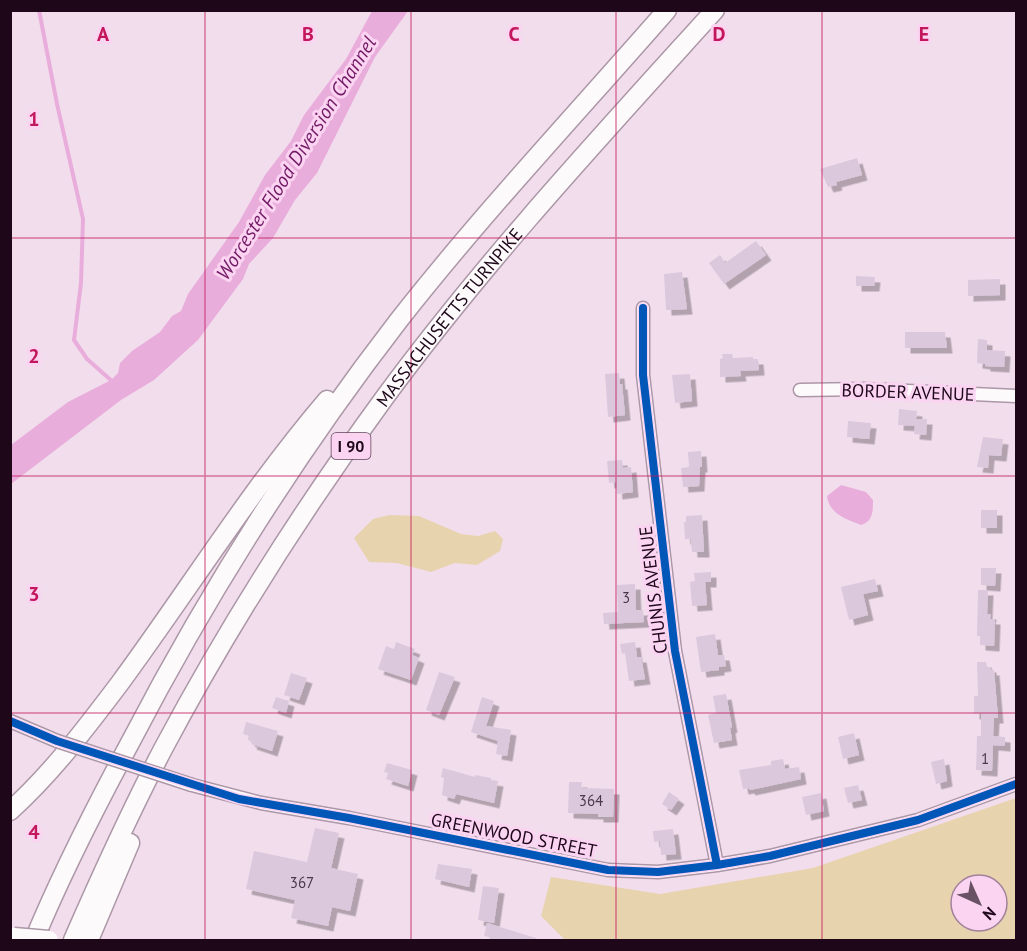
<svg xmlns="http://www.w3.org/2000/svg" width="1027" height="951" font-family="'PT Sans',sans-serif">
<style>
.green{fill:#e8d3af;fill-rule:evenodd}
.water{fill:#e9addc}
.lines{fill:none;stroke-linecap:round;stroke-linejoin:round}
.stream{stroke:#e9addc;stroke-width:4}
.building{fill:#dbc8dd;filter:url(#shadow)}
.minor-casing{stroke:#ac97a7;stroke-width:15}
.highway-casing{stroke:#ac97a7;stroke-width:21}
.minor{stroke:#fdfafc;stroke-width:12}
.highway{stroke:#fdfafc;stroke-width:18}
.minor-bridge-casing{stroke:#ac97a7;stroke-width:15;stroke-linecap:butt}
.highway-bridge-casing{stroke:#ac97a7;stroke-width:21;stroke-linecap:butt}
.minor-bridge{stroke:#fdfafc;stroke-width:12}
.highway-bridge{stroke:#fdfafc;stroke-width:18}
.cycleway-casing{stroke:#fbd4f2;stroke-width:11}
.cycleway{stroke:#0057b8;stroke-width:8}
.grid{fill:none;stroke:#c2185b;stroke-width:1.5;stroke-opacity:0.55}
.labels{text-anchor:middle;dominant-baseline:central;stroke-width:6;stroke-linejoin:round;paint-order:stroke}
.number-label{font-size:15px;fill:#4c374a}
.shield{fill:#fbd4f2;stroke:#60445a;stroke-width:1.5}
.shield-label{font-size:16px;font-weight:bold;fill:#1d0719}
.street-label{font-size:18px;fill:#1d0719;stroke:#fbd4f2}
.water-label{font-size:20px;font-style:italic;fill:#721a65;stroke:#fbd4f2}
.grid-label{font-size:20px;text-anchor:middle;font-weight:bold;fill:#c2185b;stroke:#fbd4f2;stroke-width:6;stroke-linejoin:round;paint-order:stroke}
</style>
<defs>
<filter id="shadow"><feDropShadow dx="5.5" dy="5.5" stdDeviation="0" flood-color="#0004"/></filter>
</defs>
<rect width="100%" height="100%" fill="#f2dded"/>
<path class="green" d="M389,515l30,1 42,18 17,2 17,-5 8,8 -3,12 -23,14 -22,-2 -24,9 -34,-9 -28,-1 -15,-24 19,-19z
M1016,798v142h-451l-24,-24 10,-39 109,17 153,-26zM961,885h36v36h-36z"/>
<path class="water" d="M372,11h36l-33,46 -58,116 -22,27 -22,38 -24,26 -6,15 -45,61 -44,40 -33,20 -110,84v-39l57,-43 43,-22 7,-7 2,-10 12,-12 28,-19 12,-16 9,-5 7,-17 51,-72 26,-47 26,-34 13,-26 42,-56z
M841,485l25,7 7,8c0,12 0,21 -12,25 -15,-6 -32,-11 -34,-29z"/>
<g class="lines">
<path class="stream" d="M39,10l18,94 26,115 -2,64 -7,57 13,19 26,23"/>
</g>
<path class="building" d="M857,158l5,17 -26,7 1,3 -9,2 -8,-18z
M756,241l10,14 -42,29 -15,-21 11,-8 5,8z
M682,272l5,37 -21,1 -2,-36z
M856,276l19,1 -1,9h-18z
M1000,279v16l-32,1v-16z
M905,332h40l2,16h-42z
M978,339l9,1v10l18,1 -1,16 -19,-1v-2l-8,-1z
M722,354h10l1,4 20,-1v2h5l1,11 -19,1 1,5 -21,1v-18l3,-1z
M619,373l1,11h2l3,31 -17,2 -3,-43z
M690,374l2,27 -17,2 -3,-28z
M899,409l18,2 -1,8h11l-1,16 -12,-1 1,-8 -17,-1z
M848,421l23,2 -2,16 -22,-2z
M983,437l20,2 -2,17 -12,-1 -1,13 -11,-1z
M701,451l1,16h-2l-1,19 -16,1 -2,-19 8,-1 -1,-15z
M622,460l1,8 8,-1 2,25 -16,2 -1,-12 -7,1 -2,-22z
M981,510h16v18h-16z
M702,515l2,37h-12l-1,-13h-6l-1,-17h2v-6z
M981,568h15l-1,18 -14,-1z
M711,572v10h-6l2,23 -15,1 -2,-24 5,-1 -1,-8z
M875,579l3,12 -15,3 5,21 -19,5 -8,-33z
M635,584l1,26h7l1,12 -40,2 -1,-11 15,-1 -1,-27z
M978,590h10l-1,24h4l-1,5h5l-1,27 -14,-1v-9h-3z
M715,634l3,21h6l2,11 -7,1v3l-18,2 -5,-35z
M396,642l19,7 -3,6 7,3 -8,22 -33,-11 8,-23 8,3z
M635,642l2,15h4l4,22 -16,2 -4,-28 -3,1 -2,-10z
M977,662h9l1,5h4v3h3l4,48h-4l-1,18 12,1v9l-12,-1 -1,26 -16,-1 1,-34h4v-23l-7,1v-18h4z
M439,672l16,5 -16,38 -13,-5z
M291,673l16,5 -8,22 -15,-5z
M726,694l6,33 -2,1 2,12 -18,3 -6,-28 8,-2 -3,-17z
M276,697l13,4 -3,12 -14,-5z
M482,697l12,4 -8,25 25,4 -4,26 -11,-2 2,-13 -27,-9z
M246,722l32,9 -6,20 -21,-7 1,-2 -3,-1 1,-5 -7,-2z
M854,733l5,22 -16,4 -5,-22z
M783,759l2,10 14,-2 2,12 -51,11 -1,-2 -6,1 -4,-19 32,-5v-4z
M944,759l3,22 -11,3 -5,-22z
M387,763l25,7 -4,16 -22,-7 2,-6 -4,-1z
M443,768l32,9v-2l16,3v2l7,1 -4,22 -38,-9 -2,5 -12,-4 2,-17 -3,-1z
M569,782h13l-1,6 33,1 -1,28h-15v-3l-30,-1z
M858,785l4,15 -14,3 -4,-15z
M669,792l10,7 -8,11 -9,-6z
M821,793l3,18 -18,4 -4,-18z
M315,828l24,5 -8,35 27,6 -8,37 -18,-4 -4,19 -37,-8 4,-18 -49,-11 8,-38 53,11z
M673,829l3,25 -15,1 -1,-14 -6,1 -1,-11z
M438,864l34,5 -3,18 -34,-8z
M483,886l16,2 -5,35 -16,-3z
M487,923l49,15v2h-47l1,-3 -6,-1z"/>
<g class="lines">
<defs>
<path id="minor" d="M643,308v67l32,276 42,214
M800,390l64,-1 152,7
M10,721l47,20
M192,785l69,18 88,15 259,52 50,2 59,-7 53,-9 148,-36 98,-36"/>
<g id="highway">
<path d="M10,811c42,-38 76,-83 110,-128 69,-94 131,-194 207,-283"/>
<path d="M34,940c28,-68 62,-134 97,-199 77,-148 166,-289 268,-421 84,-107 178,-207 268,-310"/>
<path id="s1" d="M73,940c28,-64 57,-128 90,-191 65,-122 140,-240 222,-352 101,-137 216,-261 330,-387"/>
<path d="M89,940l41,-97"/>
</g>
</defs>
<use href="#minor" class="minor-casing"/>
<use href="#highway" class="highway-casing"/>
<use href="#minor" class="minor"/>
<use href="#highway" class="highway"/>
<defs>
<path id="minor-bridge" d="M57,741l135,44"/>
<path id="highway-bridge" d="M14,937l35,3"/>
</defs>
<use href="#minor-bridge" class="minor-bridge-casing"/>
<use href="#highway-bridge" class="highway-bridge-casing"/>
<use href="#minor-bridge" class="minor-bridge"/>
<use href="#highway-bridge" class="highway-bridge"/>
<defs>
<path id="cycleway" d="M643,308v67l32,276 42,214
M10,721l47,20 182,58 110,19 259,52 50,2 59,-7 53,-9 148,-36 98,-36"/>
</defs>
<use href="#cycleway" class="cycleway-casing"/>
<use href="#cycleway" class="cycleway"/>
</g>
<path class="grid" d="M205,10v930M411,10v930M616,10v930M822,10v930M10,238h1006M10,476h1006M10,713h1006"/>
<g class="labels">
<g class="number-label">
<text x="626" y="597">3</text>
<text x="985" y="758">1</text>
<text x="591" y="800">364</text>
<text x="302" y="882">367</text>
</g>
<rect class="shield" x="331.5" y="433" width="39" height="26" rx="4.5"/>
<g class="shield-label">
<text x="351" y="446">I 90</text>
</g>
<g class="street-label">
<text stroke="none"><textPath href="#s1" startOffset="730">MASSACHUSETTS TURNPIKE</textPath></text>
<text transform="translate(908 392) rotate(2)">BORDER AVENUE</text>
<text transform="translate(653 590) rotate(-97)">CHUNIS AVENUE</text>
<text transform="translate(514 835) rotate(11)">GREENWOOD STREET</text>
</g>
<g class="water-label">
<text transform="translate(296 158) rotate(-58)">Worcester Flood Diversion Channel</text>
</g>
</g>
<g class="grid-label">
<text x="103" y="41">A</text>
<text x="308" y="41">B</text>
<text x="514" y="41">C</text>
<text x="719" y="41">D</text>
<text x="924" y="41">E</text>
<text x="34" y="126">1</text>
<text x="34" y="363">2</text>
<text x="34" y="601">3</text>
<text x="34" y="839">4</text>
</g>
<rect width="1027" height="951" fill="none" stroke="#1d0719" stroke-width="24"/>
<g transform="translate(979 903) rotate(135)"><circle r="28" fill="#fbd4f2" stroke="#a2829b" stroke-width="1.5"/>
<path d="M0-4.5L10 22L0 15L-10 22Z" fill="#685263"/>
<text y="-9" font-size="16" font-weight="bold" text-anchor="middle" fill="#1d0719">N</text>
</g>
</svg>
